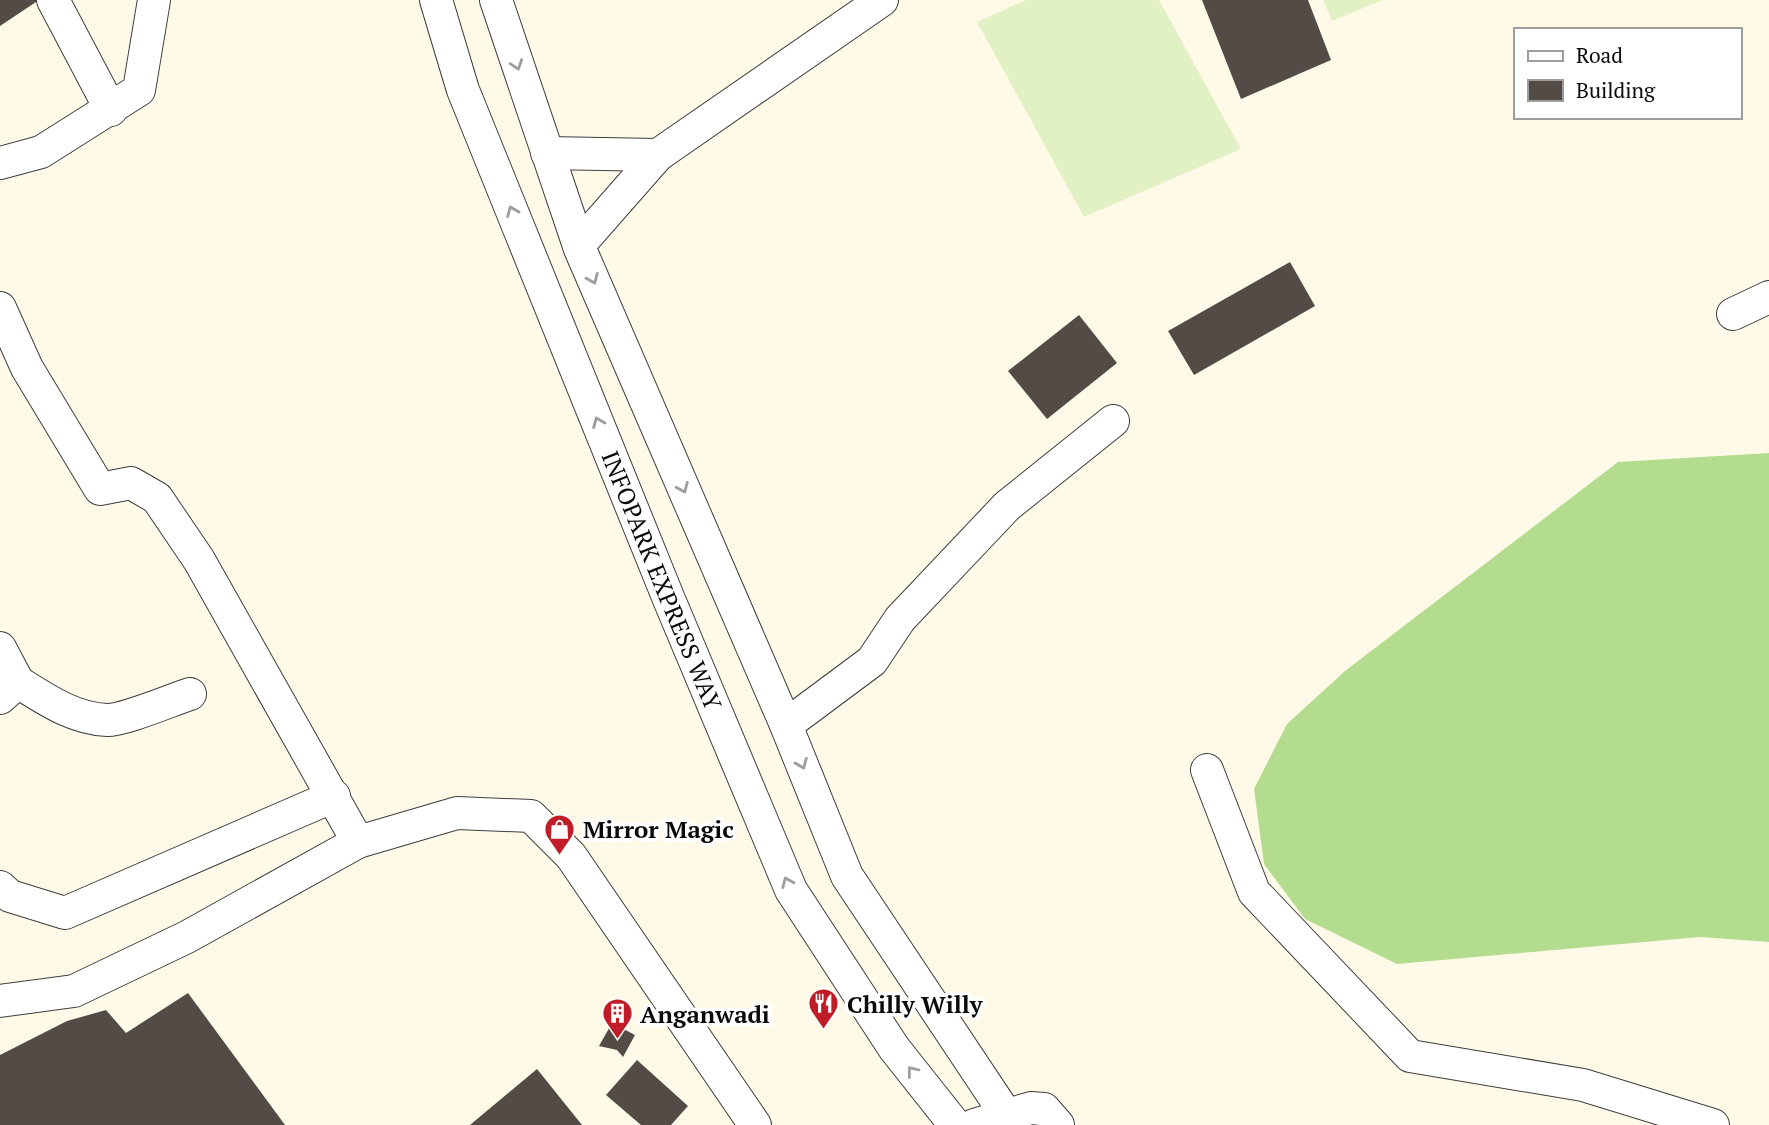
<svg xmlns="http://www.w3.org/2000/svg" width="1769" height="1125" font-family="'PT Serif',serif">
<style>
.forest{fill:#b3dc8f}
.pitch{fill:#e2f1c3}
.building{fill:#534b46}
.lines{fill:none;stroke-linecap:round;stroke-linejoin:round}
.minor-casing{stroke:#3d3d3d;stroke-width:34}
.minor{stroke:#fff;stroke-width:32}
.oneway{stroke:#9d9d9d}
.labels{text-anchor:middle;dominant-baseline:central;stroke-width:7;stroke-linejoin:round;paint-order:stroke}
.street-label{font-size:24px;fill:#0a0a0a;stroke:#fff}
.poi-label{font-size:24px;font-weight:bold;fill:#0a0a0a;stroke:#fff;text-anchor:start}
</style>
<rect width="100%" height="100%" fill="#fffae8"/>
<path class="forest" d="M1769,453v489l-69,-5 -303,27 -92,-45 -41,-55 -10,-75 33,-65 58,-53 273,-209z"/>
<path class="pitch" d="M1026,0h133l82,149 -157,68 -107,-195z
M1323,0h60l-51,21z"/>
<path class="building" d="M0,0h39l-39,26z
M1202,0h106l23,60 -90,39z
M1290,262l25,44 -121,69 -26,-44z
M1079,315l38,48 -70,56 -39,-48z
M188,993l97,132h-285v-70l67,-34 39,-11 20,23z
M612,1023l23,12 -12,22 -6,-7 -18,-4z
M637,1060l51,46 -17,19h-30l-35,-30z
M537,1069l45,56h-112z"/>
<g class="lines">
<defs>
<g id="minor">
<path d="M53,0l58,110"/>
<path id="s1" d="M436,0l27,90 205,507 123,293 103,158 61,77"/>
<path d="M496,0l84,249 206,476 61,151 166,249"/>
<path d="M547,153l111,2 -79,90"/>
<path d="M658,155l224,-155"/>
<path d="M0,163l41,-11 98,-62 15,-90"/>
<path d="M0,308l27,60 73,121 31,-6 26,15 42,62 159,282"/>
<path d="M1733,314l36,-17"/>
<path d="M0,648l18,34 -18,16"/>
<path d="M18,682c27,17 56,37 89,38 18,0 64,-20 83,-26"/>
<path d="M786,725l86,-64 28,-42 107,-113 106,-85"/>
<path d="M1207,770l47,122 156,164 173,29 130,40"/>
<path d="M0,887l10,9 55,17 269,-117"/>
<path d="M0,1001l74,-10 113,-54 171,-95 99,-29 74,3 40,40 184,269"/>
<path d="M974,1125l57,-17 13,1 14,16"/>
</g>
</defs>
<use href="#minor" class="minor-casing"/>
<use href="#minor" class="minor"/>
</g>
<defs><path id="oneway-chevron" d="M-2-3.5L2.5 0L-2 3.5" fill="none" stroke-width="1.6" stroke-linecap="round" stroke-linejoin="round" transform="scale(1.75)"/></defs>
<g class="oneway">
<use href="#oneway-chevron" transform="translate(517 65) rotate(71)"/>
<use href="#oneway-chevron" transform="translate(512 211) rotate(-112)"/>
<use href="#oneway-chevron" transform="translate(593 279) rotate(67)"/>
<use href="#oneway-chevron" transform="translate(598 422) rotate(-112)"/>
<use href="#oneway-chevron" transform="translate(683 488) rotate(67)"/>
<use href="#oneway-chevron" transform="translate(802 764) rotate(68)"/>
<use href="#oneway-chevron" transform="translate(787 882) rotate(-114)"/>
<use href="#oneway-chevron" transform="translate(912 1071) rotate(-128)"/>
</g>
<defs>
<symbol id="shop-pin" viewBox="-11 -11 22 30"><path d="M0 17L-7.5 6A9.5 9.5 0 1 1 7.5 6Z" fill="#c01d28" stroke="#fff"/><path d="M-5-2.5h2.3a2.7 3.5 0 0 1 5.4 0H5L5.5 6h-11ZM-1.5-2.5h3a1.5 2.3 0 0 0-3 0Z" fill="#fff"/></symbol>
<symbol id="restaurant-pin" viewBox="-11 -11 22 30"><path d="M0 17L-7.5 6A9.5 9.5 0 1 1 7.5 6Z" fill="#c01d28" stroke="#fff"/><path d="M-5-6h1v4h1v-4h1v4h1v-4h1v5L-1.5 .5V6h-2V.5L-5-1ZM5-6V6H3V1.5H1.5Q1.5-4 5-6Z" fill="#fff"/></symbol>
<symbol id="building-pin" viewBox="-11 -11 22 30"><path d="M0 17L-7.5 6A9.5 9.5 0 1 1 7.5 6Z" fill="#c01d28" stroke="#fff"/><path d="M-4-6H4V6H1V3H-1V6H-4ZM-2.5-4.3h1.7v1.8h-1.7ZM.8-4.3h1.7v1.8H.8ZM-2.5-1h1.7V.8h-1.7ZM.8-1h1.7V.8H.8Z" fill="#fff"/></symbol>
</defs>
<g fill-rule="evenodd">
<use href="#shop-pin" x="542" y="812" width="35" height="47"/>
<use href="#restaurant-pin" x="806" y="986" width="35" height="47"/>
<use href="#building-pin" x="600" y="996" width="35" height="47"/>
</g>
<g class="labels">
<g class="street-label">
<text stroke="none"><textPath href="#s1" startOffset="623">INFOPARK EXPRESS WAY</textPath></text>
</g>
<g class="poi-label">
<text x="583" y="829">Mirror Magic</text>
<text x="847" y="1004">Chilly Willy</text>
<text x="640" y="1014">Anganwadi</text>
</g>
</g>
<rect x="1514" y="28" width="228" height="91" fill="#ffffff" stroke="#9d9d9d" stroke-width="2"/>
<rect x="1528" y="51" width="35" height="10" fill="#ffffff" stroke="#9d9d9d" stroke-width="2"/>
<text x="1576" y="63" font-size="21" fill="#0a0a0a">Road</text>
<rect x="1528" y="80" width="35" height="21" fill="#534b46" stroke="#9d9d9d" stroke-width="2"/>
<text x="1576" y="98" font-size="21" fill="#0a0a0a">Building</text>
</svg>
